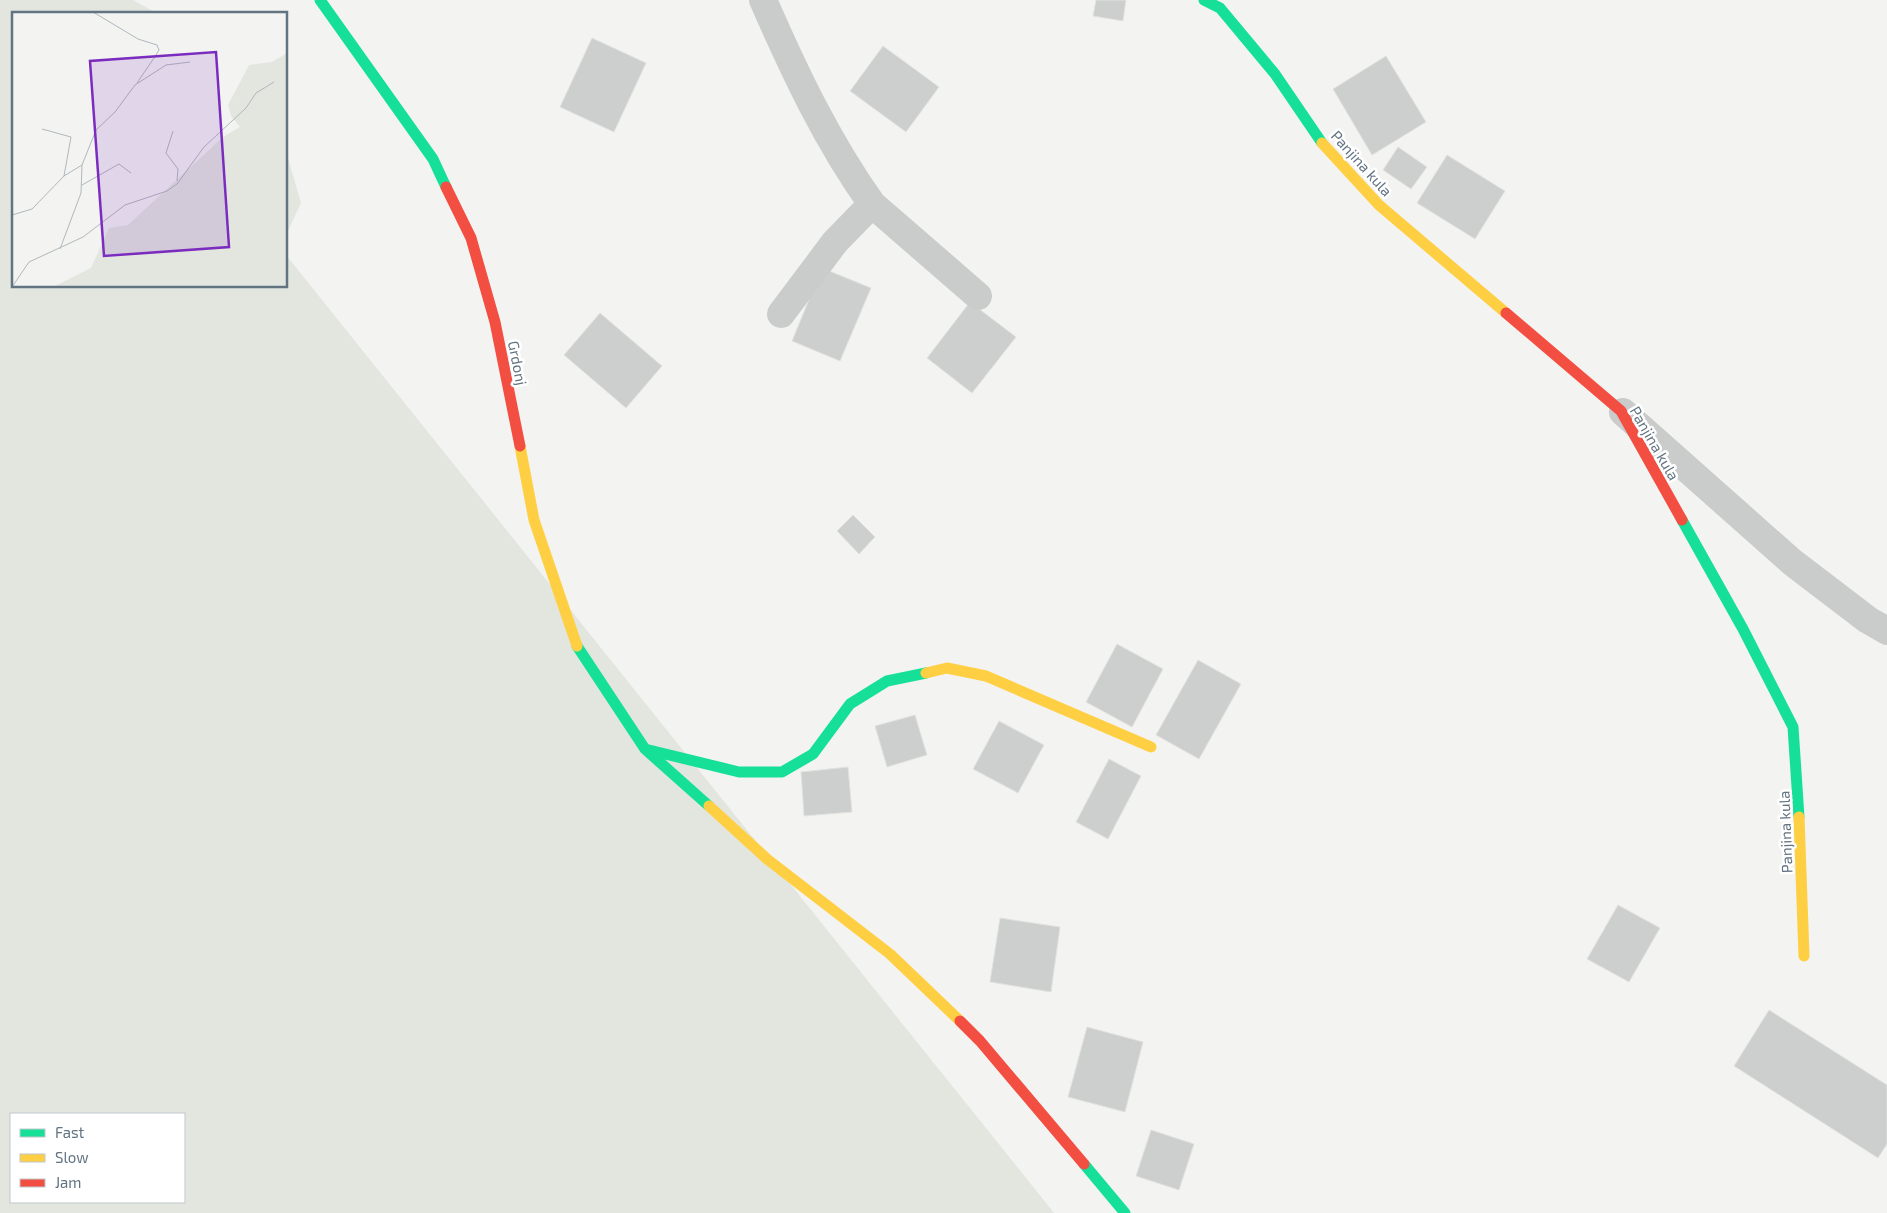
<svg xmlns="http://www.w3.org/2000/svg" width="1887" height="1213" font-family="'Exo 2',sans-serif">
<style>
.green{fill:#e2e6df;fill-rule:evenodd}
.building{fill:#cdcece;stroke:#e2e2e1}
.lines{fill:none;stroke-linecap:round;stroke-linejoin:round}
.street{stroke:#cacccc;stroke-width:28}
.fast{stroke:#16e098;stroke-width:11}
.slow{stroke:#ffcf43;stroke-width:11}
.jam{stroke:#f24e42;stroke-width:11}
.labels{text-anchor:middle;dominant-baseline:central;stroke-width:5;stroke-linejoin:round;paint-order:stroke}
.street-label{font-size:15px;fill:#627382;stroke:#fff}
.inset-road{fill:none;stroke:#b0b8be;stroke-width:1}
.view{fill:#7b2cbf;fill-opacity:0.15;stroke:#7b2cbf;stroke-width:2.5}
.inset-edge{fill:none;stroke:#627382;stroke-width:2.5}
</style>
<rect width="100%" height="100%" fill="#f3f3f1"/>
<path class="green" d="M0,0h133l25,14h-144v272h272v-31l768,958h-1054zM11,1114h173v88h-173z
M286,151l15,52 -15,32z"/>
<path class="building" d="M1096,0h30l-3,21 -30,-5z
M592,38l54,25 -32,69 -54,-25z
M883,46l56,41 -33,45 -56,-41z
M1386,56l40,66 -54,33 -39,-66z
M1398,147l29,20 -16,22 -28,-19z
M1447,155l58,36 -30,48 -58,-36z
M822,268l49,20 -31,73 -48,-20z
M970,302l46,35 -44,56 -45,-35z
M600,313l62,53 -36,42 -62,-53z
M853,515l22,22 -16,17 -22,-23z
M1117,644l46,25 -31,58 -46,-25z
M1198,660l43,24 -42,75 -43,-24z
M915,715l12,40 -40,12 -12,-41z
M999,721l45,24 -26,48 -45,-24z
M1109,759l32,17 -33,63 -32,-17z
M848,767l4,45 -48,4 -3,-44z
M1618,905l42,23 -31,54 -42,-23z
M1000,918l60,9 -9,65 -61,-10z
M1769,1010l118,75v59l-9,14 -144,-92z
M1087,1027l56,15 -18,70 -57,-15z
M1151,1130l43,14 -15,46 -43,-14z"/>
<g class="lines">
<path class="street" d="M763,0c31,71 64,141 109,204l-37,38 -54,72
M872,204l106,92
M1623,412l169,150 76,58 19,11"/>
<path class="fast" d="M320,0l113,159 13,28
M1204,0l16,8 55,66 47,69
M1682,520l61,109 50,98 6,90
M577,646l68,103 64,57
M649,750l90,22h43l31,-18 37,-50 37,-23 39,-8
M1084,1164l41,49"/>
<path class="slow" d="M1322,143l57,62 127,108
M520,446l14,74 43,126
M926,673l21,-5 39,8 165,71
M709,806l58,53 123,95 70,67
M1799,817l5,139"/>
<path class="jam" d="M446,187l25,51 24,84 25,124
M1506,313l115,98 61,109
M960,1021l20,20 104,123"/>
</g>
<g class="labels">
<g class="street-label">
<text transform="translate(1362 163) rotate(48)">Panjina kula</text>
<text transform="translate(518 363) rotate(79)">Grdonj</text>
<text transform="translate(1655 443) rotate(60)">Panjina kula</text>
<text transform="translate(1785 832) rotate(-92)">Panjina kula</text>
</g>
</g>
<g transform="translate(12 12)">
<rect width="275" height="275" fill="#f3f3f1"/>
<path d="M275,41v234h-234l38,-19 18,-40 19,-3 95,-88 17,-10 -9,-11 -3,-11 21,-40 23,-3z" fill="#e2e6df"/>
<path class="inset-road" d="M81,0l45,27 19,6 2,5 -5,8 -17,25M30,117l29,8 -7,39M161,119l-7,22 12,16 -1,12M70,173l37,-21 12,9M0,203l20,-6 32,-33 18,-11 14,-35 19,-18 20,-27 31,-20 24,-3M48,237l21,-56 1,-28M0,275l17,-25 54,-25 42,-32 42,-14 10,-7 27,-37 42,-39 10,-15 18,-11"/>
<path class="view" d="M204,40l13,195 -125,9 -14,-195z"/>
<rect width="275" height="275" class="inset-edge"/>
</g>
<rect x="10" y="1113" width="175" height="90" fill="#ffffff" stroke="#c0c7cd"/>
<rect x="20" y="1129" width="25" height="8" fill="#16e098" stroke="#c0c7cd"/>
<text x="55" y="1138" font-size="15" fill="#627382">Fast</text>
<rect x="20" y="1154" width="25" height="8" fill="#ffcf43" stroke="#c0c7cd"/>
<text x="55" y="1163" font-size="15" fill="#627382">Slow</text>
<rect x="20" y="1179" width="25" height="8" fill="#f24e42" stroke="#c0c7cd"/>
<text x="55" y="1188" font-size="15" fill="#627382">Jam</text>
</svg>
